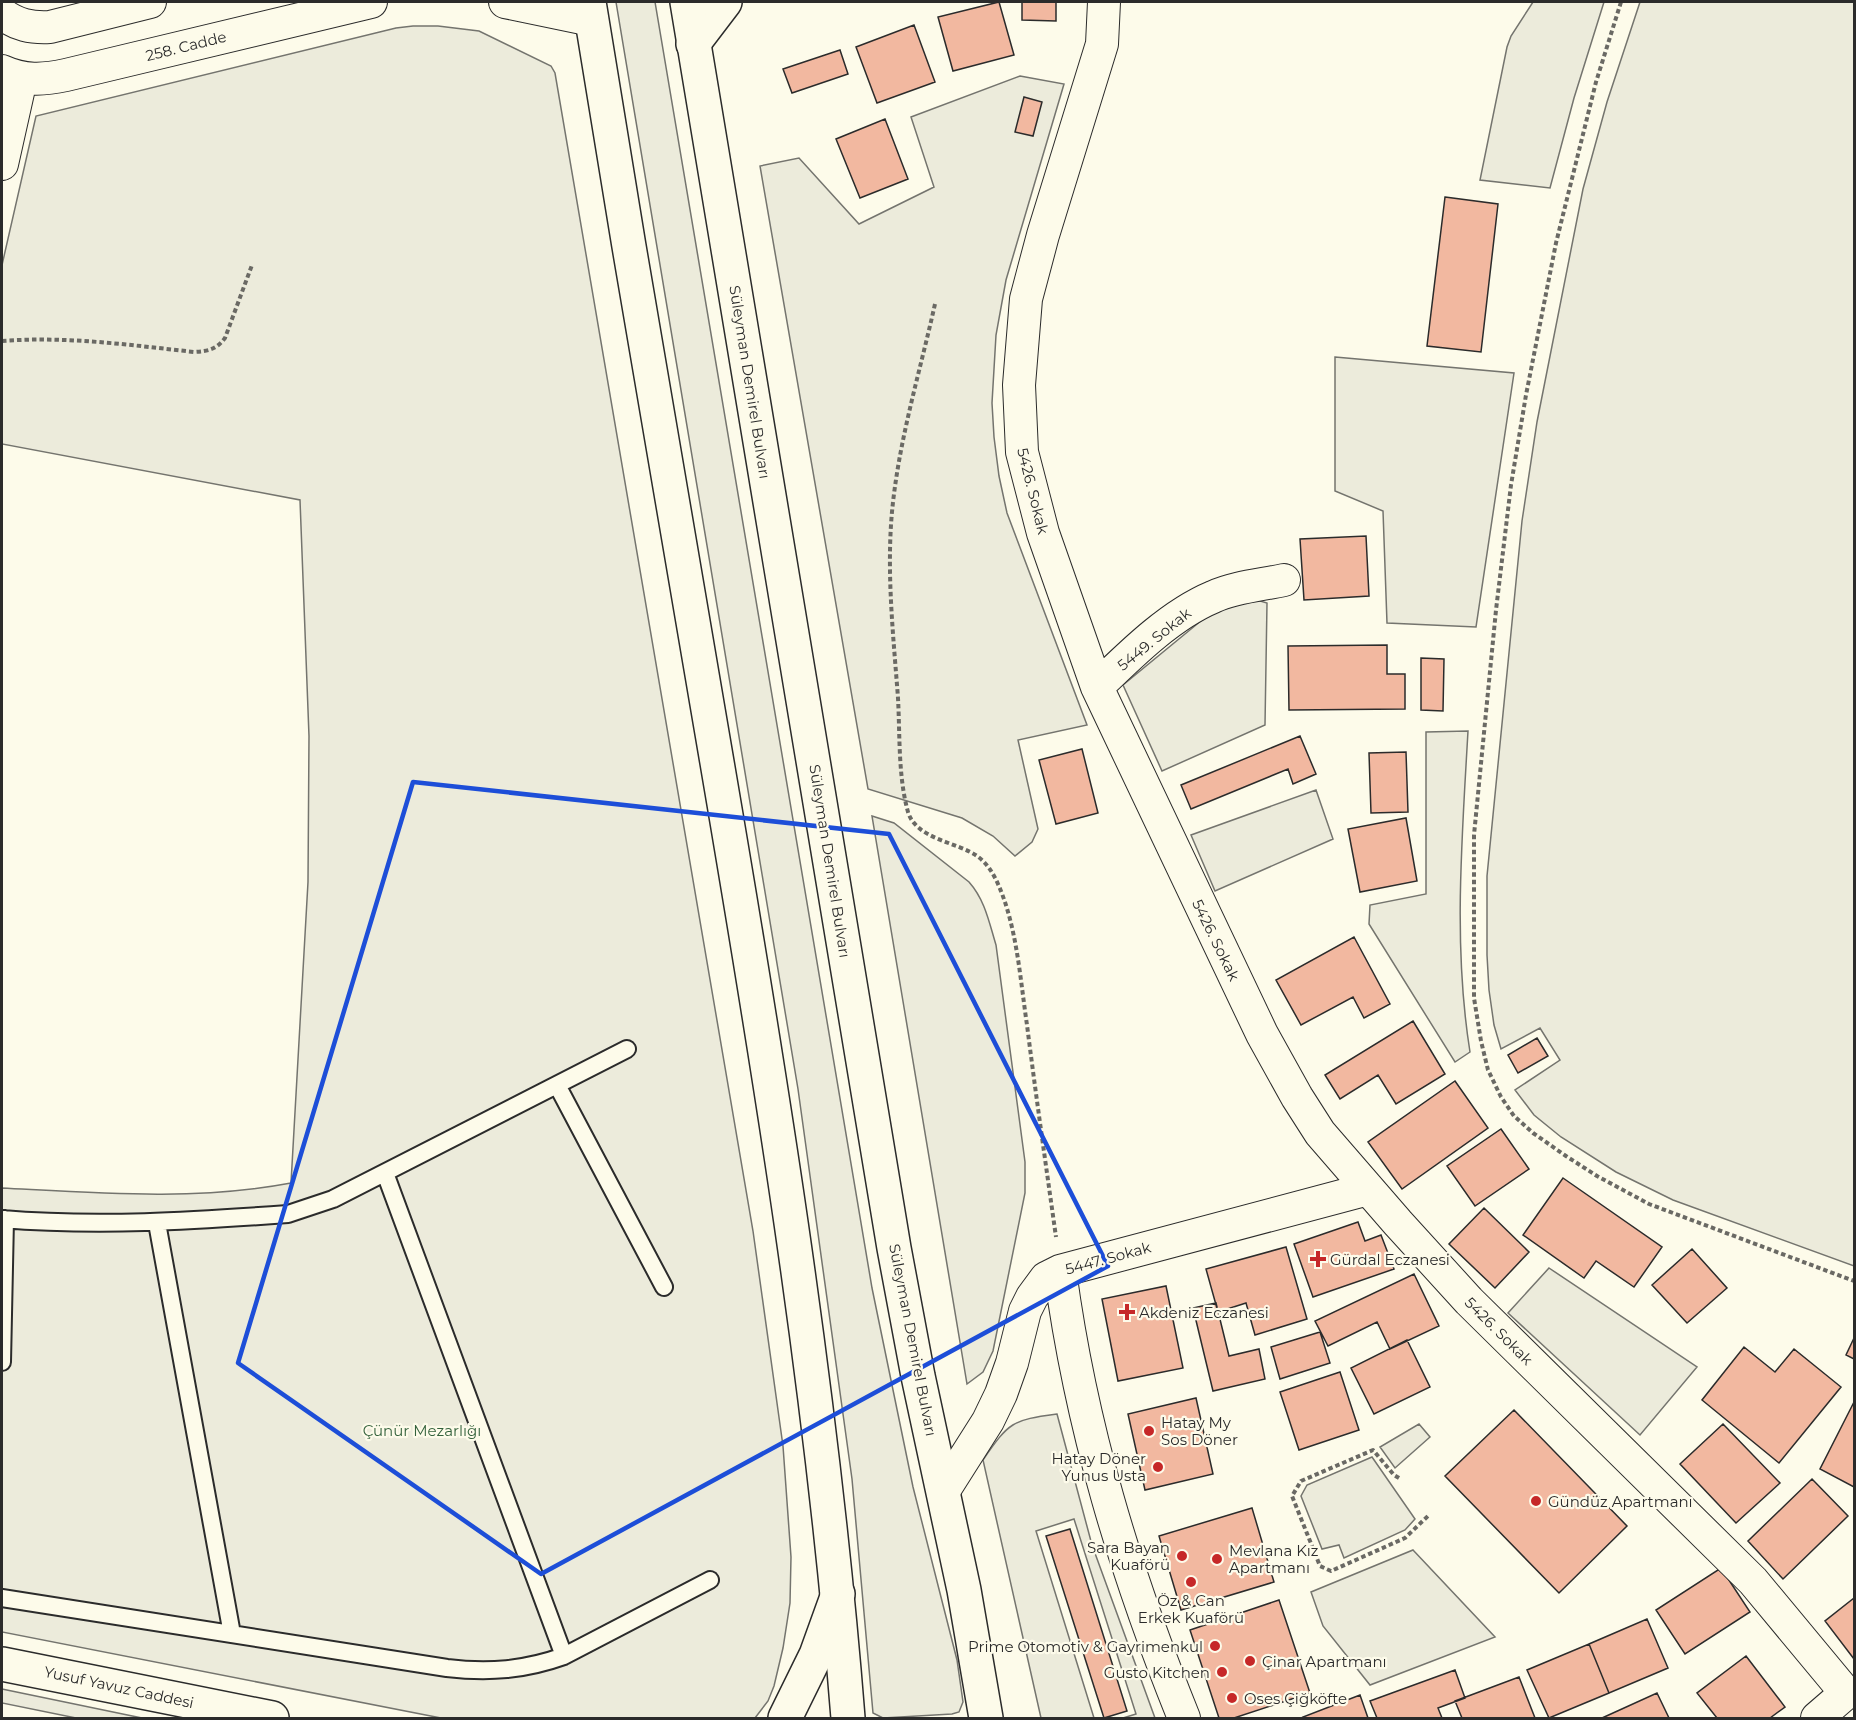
<svg xmlns="http://www.w3.org/2000/svg" width="1856" height="1720" font-family="Montserrat,sans-serif">
<style>
.green{fill:#ecebdb;stroke:#74746e;stroke-width:1.5}
.building{fill:#f2b8a0;stroke:#2b2b2b;stroke-width:1.5}
.lines{fill:none;stroke-linecap:round;stroke-linejoin:round}
.service-casing{stroke:#2b2b2b;stroke-width:20}
.minor-casing{stroke:#2b2b2b;stroke-width:34}
.tertiary-casing{stroke:#2b2b2b;stroke-width:36}
.trunk-casing{stroke:#2b2b2b;stroke-width:36}
.path{stroke:#6a6964;stroke-width:4;stroke-dasharray:4.5 3;stroke-linecap:butt}
.service{stroke:#fdfbea;stroke-width:16}
.minor{stroke:#fdfbea;stroke-width:32}
.tertiary{stroke:#fdfbea;stroke-width:33}
.trunk{stroke:#fdfbea;stroke-width:33}
.marked{fill:none;stroke:#1d4ed8;stroke-width:4.5;stroke-linejoin:round}
.poi-dot{fill:#c62828;stroke:#fdfbea;stroke-width:2}
.labels{text-anchor:middle;dominant-baseline:central;stroke-width:4.5;stroke-linejoin:round;paint-order:stroke}
.street-label{font-size:15px;fill:#2b2b2b;stroke:#fdfbea}
.poi-label{font-size:15px;fill:#2b2b2b;stroke:#fdfbea;text-anchor:start}
.park-label{font-size:15px;fill:#34623c;stroke:#fdfbea}
</style>
<rect width="100%" height="100%" fill="#fdfbea"/>
<path class="green" d="M616,2h39l217,1286 41,199 44,173 6,42 -4,10 -7,2 -69,4 -10,-5 -21,-234 -54,-390z
M1533,2h71l-30,96 -24,90 -70,-8 27,-133 4,-11z
M1640,2h214v1264l-181,-66 -57,-28 -55,-35 -27,-22 -19,-25 45,-30 -20,-32 -39,21 -7,-24 -5,-35 -2,-35v-79l35,-355 15,-99 46,-233 24,-87z
M413,26h25l41,5 72,35 4,7 198,1158 30,215 8,111 -1,46 -7,45 -9,38 -6,15 -13,17h-314l-439,-86v-444c96,5 194,13 289,-5l17,-301 1,-146 -9,-236 -298,-56v-179l34,-149 360,-88z
M1020,76l44,8 -58,196 -10,55 -4,68 2,34 5,39 8,37 80,212 -69,15 20,89 -6,13 -17,14 -22,-20 -31,-18 -94,-29 -108,-623 39,-8 60,66 75,-37 -23,-70z
M1335,357l179,16 -38,254 -89,-4 -4,-112 -48,-20z
M1257,600l10,3 -2,122 -103,46 -39,-86 79,-65 19,-12z
M1468,731c-6,107 -15,215 2,321l-15,10 -86,-138 1,-19 56,-11v-162z
M1316,790l17,49 -118,52 -24,-56z
M872,816l22,7 75,59c16,18 20,40 27,63l29,217v31l-32,158 -10,21 -16,12z
M1549,1268l148,99 -57,68 -132,-122z
M1057,1414l35,131 63,173h-32l13,-4 -62,-195 -38,12 58,187h-53l-58,-258c26,-38 29,-40 74,-46z
M1419,1424l11,13 -35,31 -15,-21z
M1372,1457l43,62 -10,11 -61,28 -5,-13 -17,4 -21,-53 6,-11z
M1413,1550l82,87 -125,48 -47,-59 -12,-34z
M2,1689l140,29h-66l-74,-15z"/>
<path class="building" d="M999,2l15,53 -61,16 -15,-54z
M1022,2h34v19l-34,-1z
M914,25l21,57 -58,21 -21,-56z
M840,50l8,24 -56,19 -9,-24z
M1024,97l18,5 -9,34 -18,-4z
M885,119l23,60 -48,19 -24,-59z
M1445,197l53,7 -17,148 -54,-6z
M1366,536l3,60 -65,4 -4,-61z
M1387,645v29h18v35l-116,1 -1,-64z
M1421,658l23,1 -1,52 -22,-1z
M1300,736l16,38 -23,10 -5,-15 -97,40 -10,-24z
M1082,749l16,64 -42,11 -17,-64z
M1406,752l2,60 -37,1 -2,-60z
M1406,818l11,63 -57,11 -12,-63z
M1354,937l36,67 -26,14 -11,-21 -52,28 -25,-45z
M1413,1021l32,53 -49,30 -18,-29 -38,24 -15,-24z
M1537,1038l11,18 -30,17 -10,-18z
M1455,1081l33,47 -86,61 -34,-47z
M1501,1129l28,40 -54,37 -28,-40z
M1563,1178l99,69 -28,40 -38,-26 -12,17 -61,-43z
M1484,1208l45,44 -34,36 -46,-44z
M1358,1222l7,19 16,-6 13,34 -81,28 -19,-53z
M1286,1247l21,72 -52,16 -9,-32 -28,9 -12,-43z
M1692,1249l35,39 -40,35 -35,-38z
M1414,1274l25,52 -49,23 -13,-27 -49,24 -13,-25z
M1166,1286l17,82 -65,13 -16,-82z
M1216,1303l13,53 30,-7 6,30 -52,12 -20,-83z
M1320,1332l10,31 -50,16 -9,-32z
M1854,1338v21l-8,-4z
M1407,1340l23,47 -56,27 -23,-46z
M1744,1347l31,25 19,-23 47,38 -62,76 -77,-63z
M1340,1372l19,58 -60,20 -19,-58z
M1196,1398l17,76 -68,16 -17,-76z
M1854,1402v85l-34,-18z
M1514,1410l113,116 -68,67 -114,-117z
M1723,1424l57,59 -44,40 -56,-59z
M1812,1479l36,37 -65,63 -35,-38z
M1252,1508l22,74 -93,28 -22,-74z
M1070,1529l57,182 -23,7 -58,-182z
M1721,1568l29,44 -65,42 -29,-44z
M1854,1598v61l-29,-38z
M1279,1600l31,93 -76,25h-15l-29,-88z
M1647,1619l21,49 -59,25 -20,-49z
M1589,1644l20,49 -60,25 -22,-48z
M1746,1656l39,51 -15,11h-53l-20,-25z
M1455,1670l10,28 -27,10 4,10h-65l-7,-17z
M1519,1677l16,41h-73l-7,-17z
M1657,1693l12,25h-67z
M1360,1695l8,23h-64l-1,-1z"/>
<g class="lines">
<defs>
<path id="service" d="M557,1085l107,202
M385,1173l179,483
M2,1219c95,8 190,2 286,-5l45,-15 294,-150
M157,1223l75,411
M2,1362l3,-143
M2,1598l445,70c42,5 78,2 117,-12l146,-76"/>
<path id="minor" d="M505,2l87,18
M1104,2l-2,42 -59,191 -17,64 -7,86 3,67 21,81 54,154 165,347 35,63 23,36 78,90 71,78 284,280 93,112 -29,25
M2,14c15,11 29,14 48,13l100,-25
M2,71c22,10 41,9 64,4l305,-73
M2,164l19,-85
M1097,687c33,-32 73,-72 116,-90 22,-10 48,-12 71,-17
M1060,1271c21,157 65,301 124,447
M943,1492l45,-71 13,-27 11,-31 13,-52 7,-14 14,-19 14,-7 308,-82"/>
<path id="tertiary" d="M693,44l32,-42
M2,1664l270,54
M785,1718l31,-63 22,-61"/>
<path id="trunk" d="M589,2c39,244 81,487 123,731 56,327 110,655 136,985
M687,2l207,1246 24,128 46,214 22,128"/>
</defs>
<use href="#service" class="service-casing"/>
<use href="#minor" class="minor-casing"/>
<use href="#tertiary" class="tertiary-casing"/>
<use href="#trunk" class="trunk-casing"/>
<path class="path" d="M1621,2l-25,80 -40,161 -30,152 -15,90 -15,125 -22,225v163l7,43 7,29 13,27 13,19 19,17 33,23 31,20 52,28 205,77
M935,304c-14,63 -33,126 -41,190 -9,67 -1,137 4,204 2,37 0,78 10,114 8,27 49,30 69,44 10,7 16,17 21,28 19,43 22,94 29,141 9,71 19,141 29,212
M2,341c64,-5 128,4 192,11 14,-1 22,-2 31,-14l27,-73
M1399,1478l-5,-3 -21,-25 -72,31 -9,15 28,70 11,5 74,-33 24,-23"/>
<use href="#service" class="service"/>
<use href="#minor" class="minor"/>
<use href="#tertiary" class="tertiary"/>
<use href="#trunk" class="trunk"/>
</g>
<path class="marked" d="M413,782l476,52 219,432 -567,308 -303,-211z"/>
<g class="poi-dot">
<path d="M1315 1250h6v6h6v6h-6v6h-6v-6h-6v-6h6z"/>
<path d="M1124 1303h6v6h6v6h-6v6h-6v-6h-6v-6h6z"/>
<circle cx="1149" cy="1431" r="6"/>
<circle cx="1158" cy="1467" r="6"/>
<circle cx="1536" cy="1501" r="6"/>
<circle cx="1182" cy="1556" r="6"/>
<circle cx="1217" cy="1559" r="6"/>
<circle cx="1191" cy="1582" r="6"/>
<circle cx="1215" cy="1646" r="6"/>
<circle cx="1250" cy="1661" r="6"/>
<circle cx="1222" cy="1672" r="6"/>
<circle cx="1232" cy="1698" r="6"/>
</g>
<g class="labels">
<g class="street-label">
<text transform="translate(186 46) rotate(-14)">258. Cadde</text>
<text transform="translate(750 382) rotate(81)">Süleyman Demirel Bulvarı</text>
<text transform="translate(1033 491) rotate(76)">5426. Sokak</text>
<text transform="translate(1154 639) rotate(-39)">5449. Sokak</text>
<text transform="translate(830 861) rotate(81)">Süleyman Demirel Bulvarı</text>
<text transform="translate(1216 940) rotate(64)">5426. Sokak</text>
<text transform="translate(1108 1258) rotate(-15)">5447. Sokak</text>
<text transform="translate(1499 1331) rotate(45)">5426. Sokak</text>
<text transform="translate(913 1340) rotate(79)">Süleyman Demirel Bulvarı</text>
<text transform="translate(119 1687) rotate(12)">Yusuf Yavuz Caddesi</text>
</g>
<g class="poi-label">
<text x="1330" y="1259">Gürdal Eczanesi</text>
<text x="1139" y="1312">Akdeniz Eczanesi</text>
<text x="1161" y="1422">Hatay My<tspan x="1161" dy="17">Sos Döner</tspan></text>
<text x="1146" y="1458" text-anchor="end">Hatay Döner<tspan x="1146" dy="17">Yunus Usta</tspan></text>
<text x="1548" y="1501">Gündüz Apartmanı</text>
<text x="1170" y="1547" text-anchor="end">Sara Bayan<tspan x="1170" dy="17">Kuaförü</tspan></text>
<text x="1229" y="1550">Mevlana Kız<tspan x="1229" dy="17">Apartmanı</tspan></text>
<text x="1191" y="1600" text-anchor="middle">Öz &amp; Can<tspan x="1191" dy="17">Erkek Kuaförü</tspan></text>
<text x="1203" y="1646" text-anchor="end">Prime Otomotiv &amp; Gayrimenkul</text>
<text x="1262" y="1661">Çinar Apartmanı</text>
<text x="1210" y="1672" text-anchor="end">Gusto Kitchen</text>
<text x="1244" y="1698">Oses Çiğköfte</text>
</g>
<g class="park-label">
<text x="422" y="1430">Çünür Mezarlığı</text>
</g>
</g>
<rect width="1856" height="1720" fill="none" stroke="#2b2b2b" stroke-width="6"/>
</svg>
